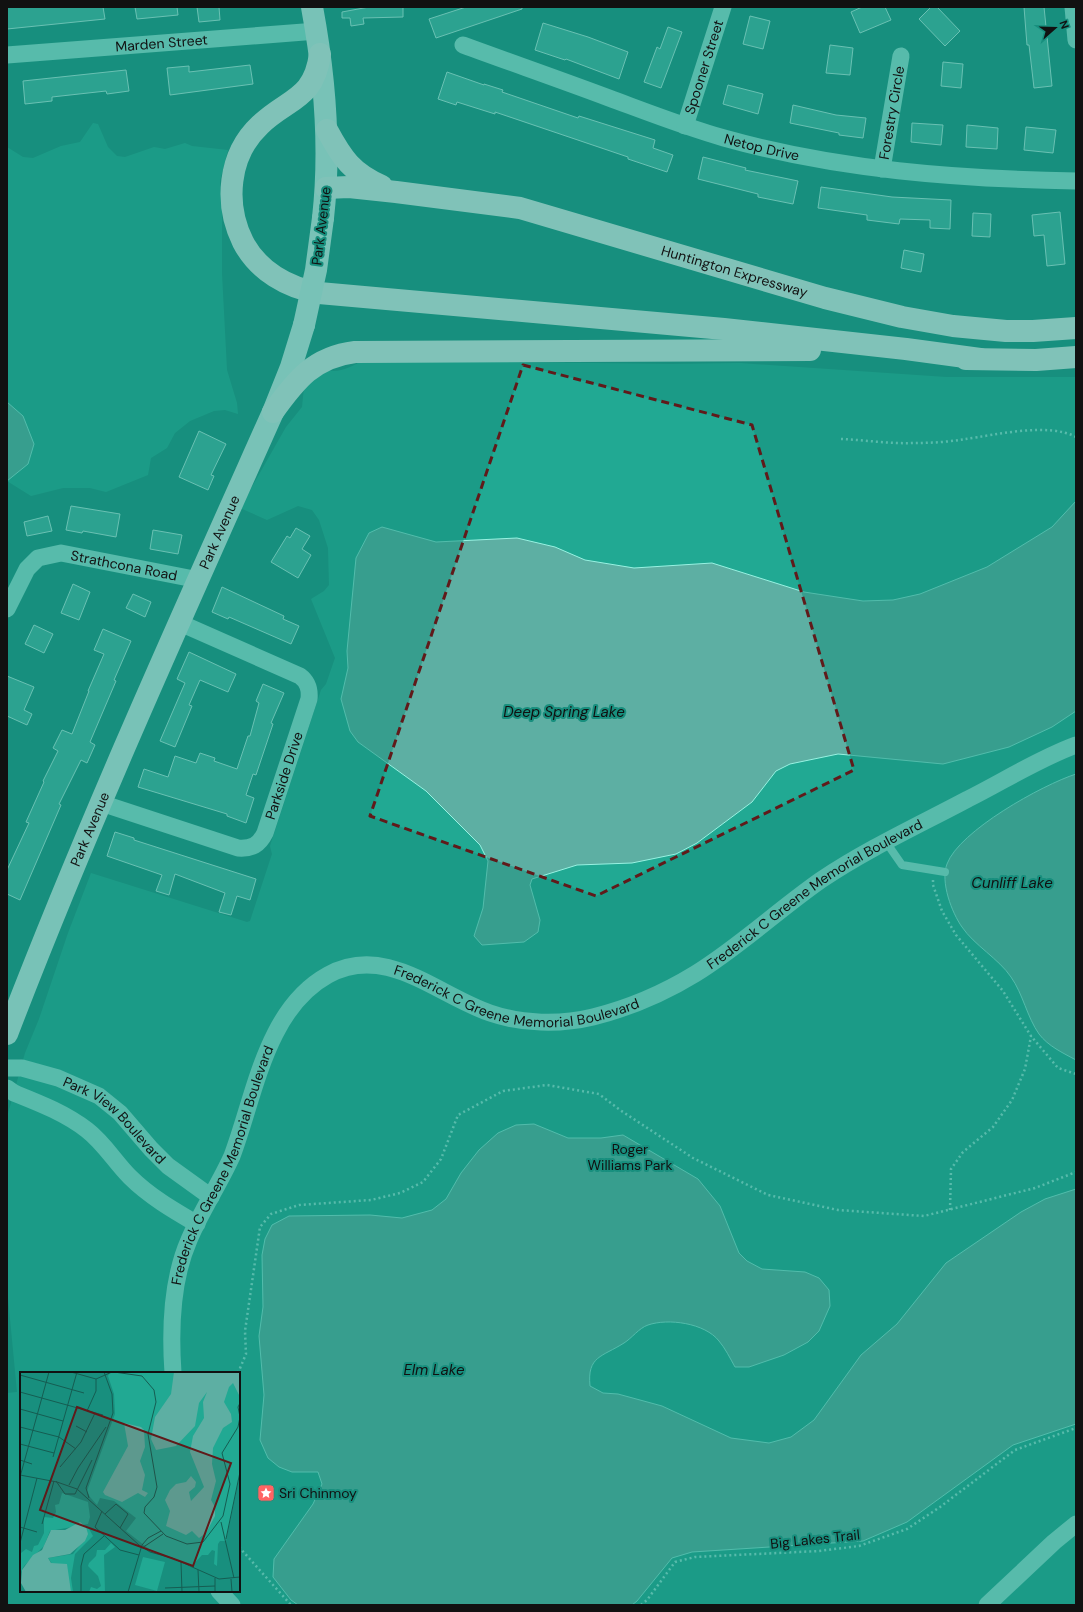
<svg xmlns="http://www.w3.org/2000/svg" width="1083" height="1612" font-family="'DM Sans',sans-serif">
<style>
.green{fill:#21a993;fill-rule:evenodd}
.water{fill:#5dafa3;stroke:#98f2e2}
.building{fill:#45b9a7;stroke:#ccfbf3}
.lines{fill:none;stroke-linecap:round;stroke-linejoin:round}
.path{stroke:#a5efe3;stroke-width:2.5;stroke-dasharray:2 3;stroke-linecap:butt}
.service{stroke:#a5efe3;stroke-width:8}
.minor{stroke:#a5efe3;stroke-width:17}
.primary{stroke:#edfffd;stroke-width:22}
.motorway{stroke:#fff;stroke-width:22}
.primary-bridge{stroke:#edfffd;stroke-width:22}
.marked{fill:none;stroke:#601a1a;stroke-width:3;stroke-dasharray:8 5;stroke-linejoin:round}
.labels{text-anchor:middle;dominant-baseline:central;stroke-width:4;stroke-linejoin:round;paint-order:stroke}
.street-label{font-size:14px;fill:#111;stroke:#188f7e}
.park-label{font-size:14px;fill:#111;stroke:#188f7e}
.poi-label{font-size:14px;fill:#111;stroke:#188f7e;text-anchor:start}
.water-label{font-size:15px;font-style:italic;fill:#111;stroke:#188f7e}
.inset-road{fill:none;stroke:#155d52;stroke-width:1}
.view{fill:#601a1a;fill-opacity:0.15;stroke:#601a1a;stroke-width:2}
.inset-edge{fill:none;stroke:#111;stroke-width:2}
</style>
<rect width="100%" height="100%" fill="#188f7e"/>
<path class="green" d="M93,123l5,1 10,23 9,9 8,1 29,-10 11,2 20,-6 7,3 36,4 -8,31 2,26v67l5,96 10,33 1,11 -13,-4 -11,1 -24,10 -15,12 -8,15 -16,10 -3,17 -42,17 -16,-4h-27l-32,8 -24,-15v-334l16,10 10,1 28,-12 19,-4z
M363,360l308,4 69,-1 206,14h130v1228h-1064l-5,-2v-210l10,-1 -10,-105v-170l18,-64 14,-34 29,-86 23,-60 156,49 3,-1 22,-67 -2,-8 51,-156 5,-6 9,-26 -24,-59 13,-8 5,-6 -1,-37 -9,-28 -7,-10 -14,-4 -31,14 -27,-12 46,-81 16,-20 2,-19 21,-18c16,3 24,-2 38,-10zM21,1373h218v218h-218z"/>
<path class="water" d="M7,402l16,14 11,28 -6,20 -21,17z
M1076,501v210l-24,16 -43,20 -66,17 -105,-10 -48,10 -14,7 -24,31 -55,41 -21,11 -44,9 -55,2 -45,14 -2,6 10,35 -2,12 -14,10 -42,3 -8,-9 9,-28 5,-47 -8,-16 -54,-54 -68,-49 -8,-11 -9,-32 7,-31 -1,-17 9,-93 13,-25 13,-6 54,15 81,-4 38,9 30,13 49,8 78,-5 92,29 59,9 30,-1 27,-6 67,-27 65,-40z
M1076,774v286c-13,-7 -28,-14 -37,-26 -12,-17 -16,-40 -28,-57 -12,-18 -37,-32 -49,-50 -10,-14 -22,-45 -15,-63 12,-33 95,-79 129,-90z
M534,1124l34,14h33l22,-3 75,44 22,27 19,47 8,8 15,8 43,3 14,6 10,12 1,16 -11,25 -11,11 -24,13 -35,12h-14c-5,-9 -10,-19 -16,-26 -14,-18 -51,-23 -71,-16 -9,3 -16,13 -24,18 -22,14 -37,13 -34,43l13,7 15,1 44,12 69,32 38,5 22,-6 23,-17 47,-65 36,-31 49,-61 75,-51 24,-13 31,-10v235l-63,21 -106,77 -44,19 -171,11 -20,6 -35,43 -5,4h-334l-7,-5 -18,-23 1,-18 39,-55 9,-20 -4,-12h-26l-13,-5 -11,-9 -8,-18 4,-45 -5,-59 4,-29 -1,-52 3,-16 7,-14 17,-9 81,-1 32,3 30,-8 14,-11 15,-26 18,-23 19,-17 18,-8z"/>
<path class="building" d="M7,7h96l2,12 -98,10z
M135,7h42l1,8 -41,4z
M197,7h22l1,13 -21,2z
M369,7h34v10l-40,1 1,6 -13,2 -1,-8h-8v-6z
M466,7h56v2l-86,29 -7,-19z
M862,7h23l6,13 -31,13 -9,-21z
M931,7h6l23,24 -15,15 -26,-27z
M1024,7h20l8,79 -18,2 -5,-43h-2z
M750,16l20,5 -7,28 -20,-5z
M543,23l45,14 40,15 -9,27 -53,-20 -1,1 -30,-10z
M668,27l14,5 -21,56 -17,-6 13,-35 3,2z
M830,45l23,3 -3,27 -24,-2z
M943,62l20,2 -2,24 -20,-2z
M250,65l3,19 -83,11 -3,-27 22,-2v6z
M126,70l3,21 -22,3 -1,-3 -54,6v4l-27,3 -2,-23z
M447,72l37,13v-1l19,6 -1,2 76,26 1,-2 76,24 -2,8 20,7 -6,17 -39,-13v-2l-133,-45v2l-38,-12 -1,3 -18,-6z
M728,85l35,9 -5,20 -35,-10z
M793,105l43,10 30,3 -3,20 -24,-3v-2l-49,-10z
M912,123l31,2 -2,20 -30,-3z
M967,125l31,3 -1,21 -31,-2z
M1026,127l30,3 -3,23 -29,-3z
M703,157l43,11 -1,2 53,11 -5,23 -35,-7v-3l-60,-15z
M821,187l71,10 59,3 -1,29 -20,-1v-8l-30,-1 -1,5 -32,-4v-5l-49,-7z
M1060,212l5,52 -18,2 -3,-31 -10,1 -2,-21z
M973,213l18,1 -1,23 -18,-1z
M904,250l20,4 -3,18 -20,-4z
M199,431l27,13 -15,31 3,1 -6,14 -29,-13z
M71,506l49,8 -4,23 -33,-6 -1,2 -16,-3z
M48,516l4,15 -25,5 -3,-14z
M296,528l14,8 -8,13 9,6 -13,23 -27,-16 16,-26 3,2z
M153,530l29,5 -4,19 -28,-5z
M73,584l17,8 -11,28 -18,-7z
M222,587l62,29 -1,3 16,7 -8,18 -62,-27 -1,2 -16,-7z
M133,594l18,8 -6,15 -19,-9z
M34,625l19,9 -9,19 -19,-9z
M103,629l28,12 -17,39 2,1 -26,61 5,3 -8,18 -6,-3 -22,44 2,1 -41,95 -13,-6v-24l22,-47 -3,-1 18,-40 -1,-1 15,-30 -5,-3 9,-18 10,4 17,-43h-1l16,-37 -10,-4z
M189,652l47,22 -8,18 -28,-12 -11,25 3,1 -17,41 -15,-6 25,-58 -8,-4z
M7,676l27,11 -10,23 8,4 -5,11 -20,-9z
M263,684l21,9 -13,30 2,1 -17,51 -3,-1 -7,21 8,3 -8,25 -19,-7v-2l-89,-27 6,-18 24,8 7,-21 21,7 4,-10 15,5 -1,3 23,8 11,-33h2l9,-33 -3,-2z
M115,832l19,6v2l122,39 -6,21 -13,-4 -6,19 -12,-3 6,-19 -50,-19 -6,21 -13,-4 6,-16 -55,-19z"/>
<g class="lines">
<path class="path" d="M841,439c24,1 49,5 73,4 17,0 35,-1 51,-4 31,-4 83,-17 111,-2
M933,880v5l9,26 14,24 47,56 28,45 27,32 18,6
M950,1210l1,-41 12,-17 30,-25 19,-27 13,-31 6,-33
M238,1373l8,-19 -1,-23 15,-104 11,-13 28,-9 72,-5 29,-7 23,-11 18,-23 17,-44 45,-24 44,-6 52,9 21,16 73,48 75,37 70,15 86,6 111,-28 41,-16
M239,1547l52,58
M641,1605l6,-5 28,-38 20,-5 124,-6 40,-5 48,-17 33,-22 75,-57 61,-22"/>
<path class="service" d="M886,842l16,23 43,7"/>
<g class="minor">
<path d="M1073,7l3,33"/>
<path id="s1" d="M463,45c49,18 98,35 146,53 38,14 76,29 115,40 114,32 234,41 352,43"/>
<path id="s2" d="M7,55l310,-24"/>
<path id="s3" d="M685,126l38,-119"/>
<path id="s4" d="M882,169l19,-113"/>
<path id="s5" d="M7,609l20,-40 11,-11 23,-5 138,27"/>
<path id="s6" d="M101,803l137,45c14,1 21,-3 27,-15l44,-134c1,-10 -1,-17 -9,-23l-120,-53"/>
<path id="s7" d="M7,1068h15l36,10 41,18 21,17 31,36 17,17 43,31"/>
<path d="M7,1088l7,5c25,10 51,20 73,37 17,13 28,32 43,47 19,19 43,33 67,47"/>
<path id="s8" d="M173,1373c-3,-43 -2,-92 16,-133 12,-29 30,-55 43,-84 23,-61 34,-147 96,-181 58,-32 109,20 162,38 32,11 70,12 103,4 36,-9 71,-24 102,-43 44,-27 83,-64 126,-94 46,-31 98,-55 147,-81 36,-18 70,-40 108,-54"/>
<path d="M219,1591l13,14"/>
<path d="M987,1605l67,-63 22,-18"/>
</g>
<g class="primary">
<path d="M312,7c13,70 19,140 11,211"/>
<path id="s9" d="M7,1034c81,-211 174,-416 266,-622l18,-45 13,-42"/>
</g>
<g class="motorway">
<path d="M320,54c-6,46 -32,44 -60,71 -32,30 -36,79 -17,117 15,29 45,46 76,51l405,36 182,20 74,10"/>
<path d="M327,130c15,28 25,43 55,56"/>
<path id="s10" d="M326,188l23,-1 47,5 124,16 305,90 77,19 51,9 53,5h27l43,-3"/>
<path d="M966,359l70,1 40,-3"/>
<path d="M273,412c23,-32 41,-55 82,-60l455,-2"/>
</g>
<path class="primary-bridge" d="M304,325l12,-55 7,-52"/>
</g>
<path d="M0 0H1083V1612H0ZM523,365l229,60 102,345 -258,126 -226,-80z" fill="#188f7e" fill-opacity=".55" fill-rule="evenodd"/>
<path class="marked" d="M523,365l229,60 102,345 -258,126 -226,-80z"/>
<defs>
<symbol id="sight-square" viewBox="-11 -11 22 22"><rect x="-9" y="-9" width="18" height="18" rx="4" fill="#ff6463" stroke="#188f7e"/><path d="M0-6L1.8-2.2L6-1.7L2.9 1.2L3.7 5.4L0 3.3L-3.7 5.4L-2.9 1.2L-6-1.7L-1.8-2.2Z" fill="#fff"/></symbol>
</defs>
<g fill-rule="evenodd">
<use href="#sight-square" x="256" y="1483" width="20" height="20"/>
</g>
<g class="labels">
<g class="street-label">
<text stroke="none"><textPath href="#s2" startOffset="155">Marden Street</textPath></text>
<text stroke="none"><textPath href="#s3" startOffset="62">Spooner Street</textPath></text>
<text stroke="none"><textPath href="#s4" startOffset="57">Forestry Circle</textPath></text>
<text stroke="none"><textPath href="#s1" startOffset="316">Netop Drive</textPath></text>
<text transform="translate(321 226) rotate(-83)">Park Avenue</text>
<text stroke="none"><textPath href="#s10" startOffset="419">Huntington Expressway</textPath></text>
<text stroke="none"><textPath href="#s9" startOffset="545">Park Avenue</textPath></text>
<text stroke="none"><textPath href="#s5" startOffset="148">Strathcona Road</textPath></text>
<text stroke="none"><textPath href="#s6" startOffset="238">Parkside Drive</textPath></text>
<text stroke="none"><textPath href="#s9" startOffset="221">Park Avenue</textPath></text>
<text stroke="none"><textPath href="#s8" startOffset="973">Frederick C Greene Memorial Boulevard</textPath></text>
<text stroke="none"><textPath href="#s8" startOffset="637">Frederick C Greene Memorial Boulevard</textPath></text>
<text stroke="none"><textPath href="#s7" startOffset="124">Park View Boulevard</textPath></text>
<text stroke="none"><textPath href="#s8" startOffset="217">Frederick C Greene Memorial Boulevard</textPath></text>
<text transform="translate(815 1539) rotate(-6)">Big Lakes Trail</text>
</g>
<g class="park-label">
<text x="630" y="1149">Roger<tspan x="630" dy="16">Williams Park</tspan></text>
</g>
<g class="poi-label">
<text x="279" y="1493">Sri Chinmoy</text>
</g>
<g class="water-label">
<text x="564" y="712">Deep Spring Lake</text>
<text x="1012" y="883">Cunliff Lake</text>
<text x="434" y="1370">Elm Lake</text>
</g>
</g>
<g transform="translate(20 1372)">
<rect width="220" height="220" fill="#188f7e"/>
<path d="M90,0h130v102l-14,67h-6l-2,3 -1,22 -3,-2 1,-13 -3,-1 -4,5h-6l-11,12 -42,-18 -23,-18 10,-13 -22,-17 -14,-3 -3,7 -7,-8 -3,-6 28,-77 -1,-20 -6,-18zM42,121l26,9 2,15 -2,7 -38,7 -6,15 -20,20 -4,8 1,-21 5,-4 6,3 2,-6 4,-1 6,-12v-16l9,1 3,-6 -1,-7 4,-1zM66,155h2l5,9 -18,18 -4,24 2,14h-2l-23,-34 25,-4 10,-13zM91,171l4,4 -11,8 1,37h-16l2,-5 6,2 4,-3 -3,-10 -10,-10 1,-3 7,-7 1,-6h8zM123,185l22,5 -8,29 -22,-6z" fill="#21a993"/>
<path d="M154,0h66v25l-7,-14 -4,4 -5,15 7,12 1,8 -9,6 -10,20 -1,16 4,17 -5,19 4,7v9l-9,17 -7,5 -7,-7 -6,4 -20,-9 4,-15 -5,-11 5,-10 6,-6 10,-2 5,-6 5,6 -1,5 -6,5 2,9 13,-14 -14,-35 3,-16 11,-18 -1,-16 4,-10 -8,11 -4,23 -19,20 -20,4 -5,-11 4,-22 16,-23zM104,51l17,4 3,3 1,17 -5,14 5,14 -3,15 6,3 -3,4 -7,-4 -16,9 -17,-7 -2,-3 25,-46zM60,150l6,5 2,7 -3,7 -15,13 -22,4 3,5 16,1 4,28h-45l-5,-9 1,-13 11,-15 9,-5 9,-20h14z" fill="#5dafa3"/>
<path class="inset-road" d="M51,0l25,7 16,-7M94,0l28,4 12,14 2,12 -8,32 9,53 -3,10 -9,10 -1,6 22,23 21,8 16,-2 20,-26 7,-32 -8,-31 16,-26 2,-10 -2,-10 2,-4M0,3l64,18M0,20l83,23M0,37l43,12M67,39l9,-20v-12M56,54l11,6M0,55l39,10 17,12M0,72l34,9M33,85l24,-85M0,88l12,4M40,95l21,-25 14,-29M0,103l37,7 20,7 62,56 11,7 22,6 47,21 21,-2M0,105l29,-105M36,109l9,13h10l17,-34M49,113l9,-17 28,-41M69,126l-3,-10 27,-75 -1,-19 -8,-22M82,139l-7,16 25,23 19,5M85,142l11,-10 12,10 -8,14M201,150l13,56M22,152l12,-43M0,155l17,5M206,167l14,-67M0,171l17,-65M122,176l21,-14M161,190l1,30M178,198l1,22M195,206v14M211,207l1,13M145,216l50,-2M61,220v-26l3,-12 20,-18M108,220l14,-47 6,-7 13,-7"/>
<path class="view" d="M57,35l154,56 -38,103 -153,-56z"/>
<rect width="220" height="220" class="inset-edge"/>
</g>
<rect width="1083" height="1612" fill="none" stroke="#111111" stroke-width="16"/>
<g transform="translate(1055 28) rotate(70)" stroke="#188f7e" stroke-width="3" paint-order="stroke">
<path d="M0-3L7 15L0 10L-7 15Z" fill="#111111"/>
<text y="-6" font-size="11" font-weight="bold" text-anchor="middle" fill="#111111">N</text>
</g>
</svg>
